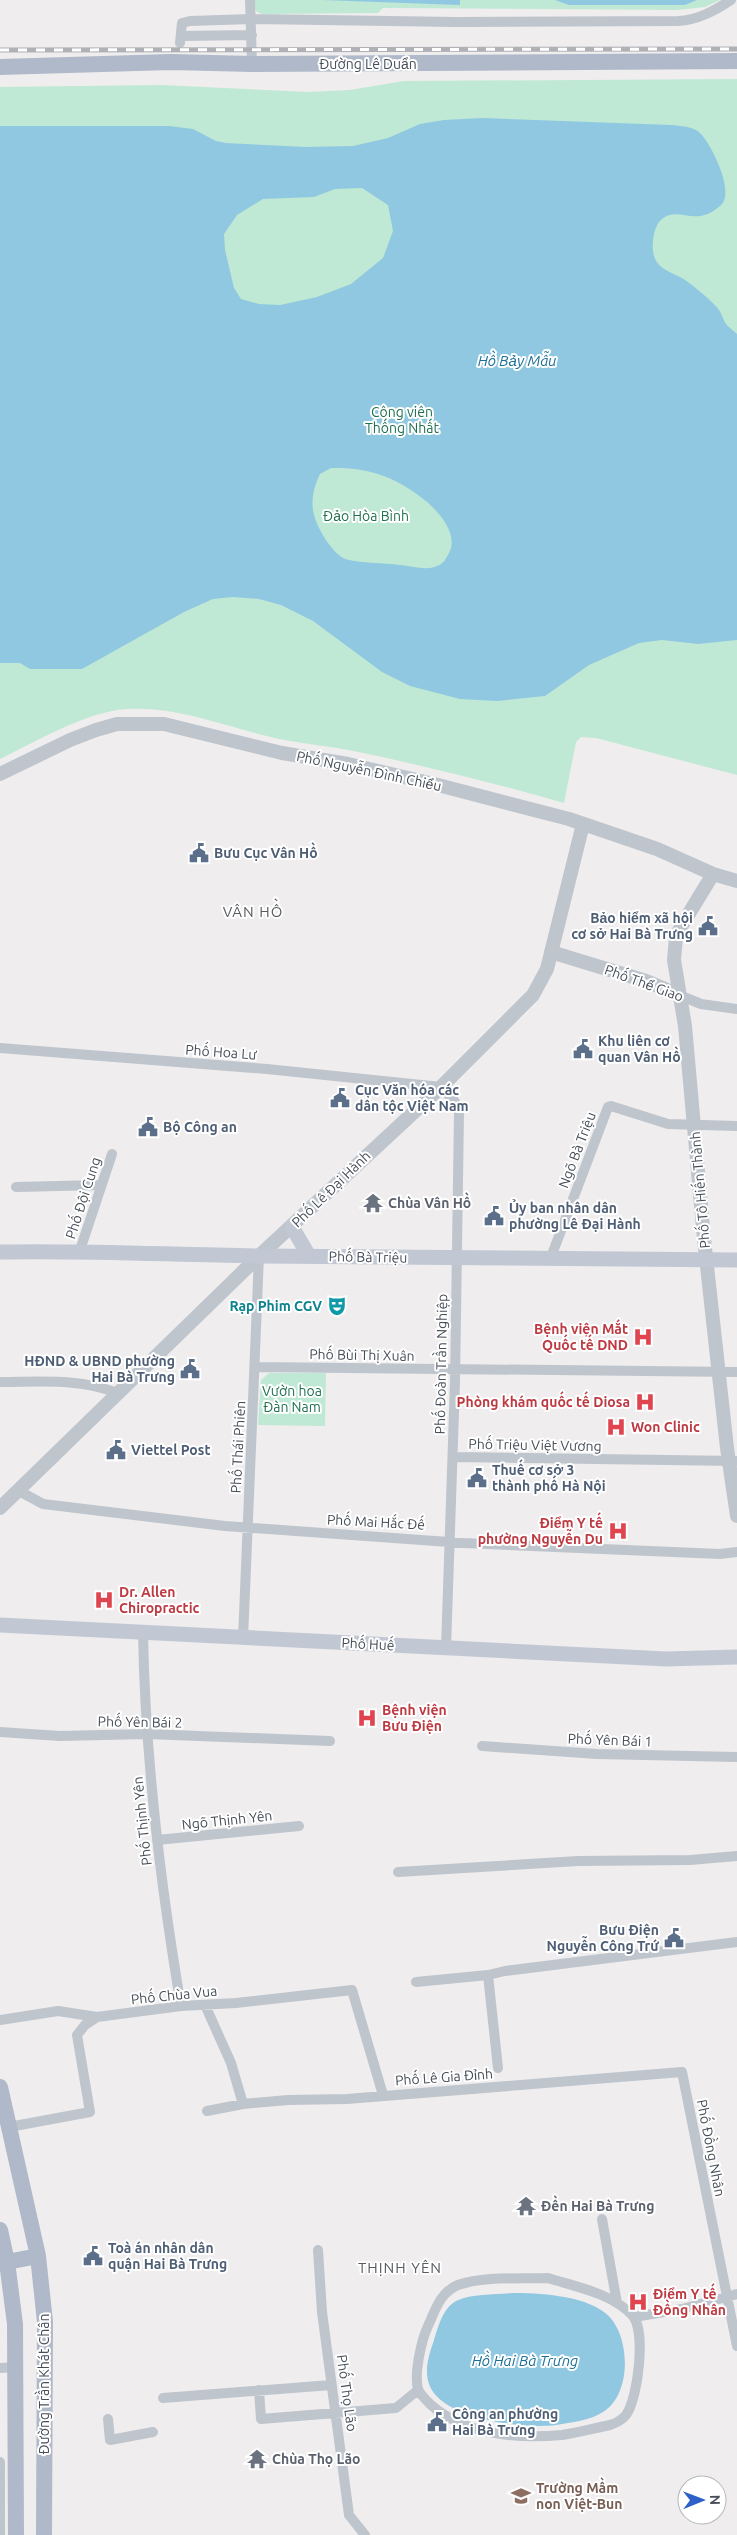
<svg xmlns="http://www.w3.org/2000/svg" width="737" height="2535" font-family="Ubuntu,sans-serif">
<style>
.green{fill:#bfe9d4}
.water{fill:#91c8e1;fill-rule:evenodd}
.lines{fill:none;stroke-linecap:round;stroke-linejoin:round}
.minor{stroke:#bfc5cd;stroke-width:10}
.tertiary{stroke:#bfc5cd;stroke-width:14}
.secondary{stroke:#c1c8d4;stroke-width:15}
.primary{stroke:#afb9c9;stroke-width:16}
.rail-casing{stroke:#afb1b6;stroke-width:5}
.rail{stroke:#fff;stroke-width:3;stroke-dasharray:9;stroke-linecap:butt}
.labels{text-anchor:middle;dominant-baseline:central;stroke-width:4;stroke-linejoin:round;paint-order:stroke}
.street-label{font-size:14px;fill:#474e58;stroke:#fff}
.park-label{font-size:14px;fill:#217051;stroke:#fff}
.service-label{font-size:14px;font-weight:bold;fill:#4e5e75;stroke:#fff;text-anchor:start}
.worship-label{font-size:14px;font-weight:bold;fill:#5b616d;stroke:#fff;text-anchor:start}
.culture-label{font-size:14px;font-weight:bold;fill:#0d838f;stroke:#fff;text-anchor:end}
.health-label{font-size:14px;font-weight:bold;fill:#be3a42;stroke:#fff;text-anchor:start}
.education-label{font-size:14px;font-weight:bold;fill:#785e54;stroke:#fff;text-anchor:start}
.water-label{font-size:15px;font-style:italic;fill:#1c6f96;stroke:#fff}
.neighbourhood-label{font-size:15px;letter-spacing:1px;fill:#5a5c61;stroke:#fff}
</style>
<rect width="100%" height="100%" fill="#efeded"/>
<path class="green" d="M253,0h467l-15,7 -27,3 -295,-2 -5,5 -116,1 -6,-3z
M737,79v696l-141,-37 -15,-1 -5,5 -12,61c-70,-20 -139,-37 -210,-52 -25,-5 -50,-7 -75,-12 -50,-11 -100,-33 -152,-30 -42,3 -90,32 -127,50v-672l162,-2 146,7 42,-2 54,-9z
M269,1373h57l-1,53 -67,-1 3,-45z"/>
<path class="water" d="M322,0h138v5z
M555,0h142l-12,5h-116z
M483,118l188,7c9,1 22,1 29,8 12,12 35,59 21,72 -25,24 -42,0 -59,14 -8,6 -10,23 -9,32 2,20 22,21 35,31 10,8 23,18 31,28 3,4 4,10 7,14 3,3 7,7 11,10v306l-39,4 -36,-4 -23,3 -50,22 -44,31 -48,5 -37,-2 -50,-13 -28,-14 -69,-51 -32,-16 -22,-6 -26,-2 -20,2 -29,13 -102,57h-52l-10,-6h-20v-537h169l24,3 23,12 10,2 80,4 47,-1 35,-8 32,-14 24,-4zM362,188l26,17 5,26 -10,27 -32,26 -34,13 -37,8 -21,-1 -18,-5 -7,-11 -9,-38 -1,-16 13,-19 26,-16 51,-2 21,-8zM331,468c38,-1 65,9 95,33 14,12 34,35 22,54 -3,5 -5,9 -11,11 -10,5 -26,0 -37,-1 -13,-2 -47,-2 -57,-7 -13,-8 -28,-33 -30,-48 -2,-12 2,-26 7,-36z
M512,2293c27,0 69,2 92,19 27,19 29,82 -1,100 -14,9 -31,10 -47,13 -31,4 -115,-5 -127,-41 -5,-15 0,-29 5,-44 4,-13 9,-32 22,-39 17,-8 38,-6 56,-8z"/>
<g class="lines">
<path class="minor" d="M250,0l2,64
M181,36l71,-1
M180,43l2,-20 8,-2 61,-2 205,3 222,-1c20,-1 36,-10 53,-21
M679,995l22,9 36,5
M0,1048l267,21 174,18 14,15 4,11 -4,269 -9,266
M16,1187l85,-2
M80,1250l32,-96
M551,1257l57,-150 3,-1 57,18 69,2
M256,1367l481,5
M0,1382c40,0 80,-4 117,11
M453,1457l284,4
M19,1491l24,13 182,22 238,17 257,11 17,-2
M143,1632c2,125 17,250 38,374
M243,1639l16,-383
M0,1732l60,4 87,-2 183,7
M482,1746l115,8 140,3
M157,1840l142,-14
M398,1872l180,-11 112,-1 47,-4
M488,1975l10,93
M416,1982l72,-7 17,-4 232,-29
M205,2005l26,58 12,41
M0,2020l58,-9 39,6 84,-11 55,-3 116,-13 31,105
M207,2111l36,-7 45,-4 59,-1 335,-27 55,274
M9,2127l81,-15 -13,-77 8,-10 12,-8
M602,2219l15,84
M318,2250l4,62 27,203 16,20
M548,2278c28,9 64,15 85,38 13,16 5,83 -7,99 -4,5 -10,8 -16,10 -15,3 -32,8 -48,10 -44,4 -98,0 -132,-31 -4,-4 -10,-10 -12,-15 -4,-15 3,-48 10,-63 7,-15 12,-34 30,-41 27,-9 61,-6 90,-7z
M634,2317l48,-8 55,-15
M0,2368l16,-1
M259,2390l2,29 135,-11 22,-18
M163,2398l168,-13
M108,2419l2,21 43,-8
M0,2462v73"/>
<path class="tertiary" d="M0,774l70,-34 26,-10 21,-6h47l118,29 66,11 90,21 131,34 88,30 56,25 24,7
M713,874l-31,51 -6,12 -2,23 11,66 19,213 23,209 10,68
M551,952l95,29 33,14
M0,1508l259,-252 182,-169 92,-92 14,-26 36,-145"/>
<path class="secondary" d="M292,1227l17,29
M0,1252c87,-2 174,3 261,4 158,2 317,3 476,4
M0,1625l666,34 71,-2"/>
<path class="primary" d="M0,67l171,-5 81,2 485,-3
M0,2087l38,169 7,66 -1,213
M0,2230l7,32 8,62 1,211
M7,2262l31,-6"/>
<defs>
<path id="rail" d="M0,50l737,-1"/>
</defs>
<use href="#rail" class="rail-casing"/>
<use href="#rail" class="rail"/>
</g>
<defs>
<symbol id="civic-bare" viewBox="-9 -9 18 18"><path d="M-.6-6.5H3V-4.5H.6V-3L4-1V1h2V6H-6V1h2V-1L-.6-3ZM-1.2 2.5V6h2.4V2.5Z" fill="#5c6f8a" stroke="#fff" stroke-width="2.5" paint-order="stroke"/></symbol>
<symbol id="temple-bare" viewBox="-9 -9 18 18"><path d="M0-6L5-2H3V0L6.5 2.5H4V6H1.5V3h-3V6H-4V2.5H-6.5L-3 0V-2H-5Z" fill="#6b7280" stroke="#fff" stroke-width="2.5" paint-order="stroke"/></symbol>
<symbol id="theatre-bare" viewBox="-9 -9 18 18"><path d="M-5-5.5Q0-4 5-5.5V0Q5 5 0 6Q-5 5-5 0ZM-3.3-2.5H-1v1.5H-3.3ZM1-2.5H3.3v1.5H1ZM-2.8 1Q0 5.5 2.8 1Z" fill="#0f9aa8" stroke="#fff" stroke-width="2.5" paint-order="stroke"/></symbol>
<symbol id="hospital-bare" viewBox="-9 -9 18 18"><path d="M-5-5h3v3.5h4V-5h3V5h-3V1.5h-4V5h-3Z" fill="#e0444e" stroke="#fff" stroke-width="2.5" paint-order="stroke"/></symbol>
<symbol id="school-bare" viewBox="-9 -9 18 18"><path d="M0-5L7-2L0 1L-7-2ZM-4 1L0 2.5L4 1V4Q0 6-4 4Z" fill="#8d6e63" stroke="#fff" stroke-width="2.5" paint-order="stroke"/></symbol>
</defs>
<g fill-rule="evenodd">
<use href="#civic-bare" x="185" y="839" width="28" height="28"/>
<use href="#civic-bare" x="694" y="912" width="28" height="28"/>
<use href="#civic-bare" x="569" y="1035" width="28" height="28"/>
<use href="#civic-bare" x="326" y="1084" width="28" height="28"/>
<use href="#civic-bare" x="134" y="1113" width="28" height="28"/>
<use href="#temple-bare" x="359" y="1189" width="28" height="28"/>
<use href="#civic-bare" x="480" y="1202" width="28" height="28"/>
<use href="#theatre-bare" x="323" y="1292" width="28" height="28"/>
<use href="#hospital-bare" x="629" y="1323" width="28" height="28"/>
<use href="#civic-bare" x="176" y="1355" width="28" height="28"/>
<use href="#hospital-bare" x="631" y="1388" width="28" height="28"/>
<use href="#hospital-bare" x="602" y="1413" width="28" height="28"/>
<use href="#civic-bare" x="102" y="1436" width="28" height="28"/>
<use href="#civic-bare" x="463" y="1464" width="28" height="28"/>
<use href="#hospital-bare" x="604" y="1517" width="28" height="28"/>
<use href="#hospital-bare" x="90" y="1586" width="28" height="28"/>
<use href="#hospital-bare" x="353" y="1704" width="28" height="28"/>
<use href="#civic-bare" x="660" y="1924" width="28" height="28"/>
<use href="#temple-bare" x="512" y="2192" width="28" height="28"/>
<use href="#civic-bare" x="79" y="2242" width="28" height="28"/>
<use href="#hospital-bare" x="624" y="2288" width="28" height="28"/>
<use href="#civic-bare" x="423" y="2408" width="28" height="28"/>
<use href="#temple-bare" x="243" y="2445" width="28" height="28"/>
<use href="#school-bare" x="507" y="2482" width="28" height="28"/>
</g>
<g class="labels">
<g class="street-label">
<text x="368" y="64">Đường Lê Duẩn</text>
<text transform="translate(369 771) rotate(12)">Phố Nguyễn Đình Chiểu</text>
<text transform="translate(644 983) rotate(20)">Phố Thể Giao</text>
<text transform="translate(221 1052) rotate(4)">Phố Hoa Lư</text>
<text transform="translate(577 1150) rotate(-69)">Ngõ Bà Triệu</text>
<text transform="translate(331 1189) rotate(-44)">Phố Lê Đại Hành</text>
<text transform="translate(700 1190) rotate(-95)">Phố Tô Hiến Thành</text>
<text transform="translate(83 1198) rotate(-72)">Phố Đội Cung</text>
<text transform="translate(368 1257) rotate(1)">Phố Bà Triệu</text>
<text transform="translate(362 1355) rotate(1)">Phố Bùi Thị Xuân</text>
<text transform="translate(441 1364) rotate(-89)">Phố Đoàn Trần Nghiệp</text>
<text transform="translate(535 1445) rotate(1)">Phố Triệu Việt Vương</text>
<text transform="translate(238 1447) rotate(-87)">Phố Thái Phiên</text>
<text transform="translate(376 1522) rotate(3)">Phố Mai Hắc Đế</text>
<text transform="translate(368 1644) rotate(3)">Phố Huế</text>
<text transform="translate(140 1722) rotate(1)">Phố Yên Bái 2</text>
<text transform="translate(610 1740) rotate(2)">Phố Yên Bái 1</text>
<text transform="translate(227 1820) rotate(-6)">Ngõ Thịnh Yên</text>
<text transform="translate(142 1821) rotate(-96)">Phố Thịnh Yên</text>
<text transform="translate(174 1995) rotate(-6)">Phố Chùa Vua</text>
<text transform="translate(444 2077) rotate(-4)">Phố Lê Gia Đỉnh</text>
<text transform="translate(711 2148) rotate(79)">Phố Đồng Nhân</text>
<text transform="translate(44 2384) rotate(-90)">Đường Trần Khát Chân</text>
<text transform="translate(347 2393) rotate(82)">Phố Thọ Lão</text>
</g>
<g class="park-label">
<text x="402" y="412">Công viên<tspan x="402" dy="16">Thống Nhất</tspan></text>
<text x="366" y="516">Đảo Hòa Bình</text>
<text x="292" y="1391">Vườn hoa<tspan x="292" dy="16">Đàn Nam</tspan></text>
</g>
<g class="service-label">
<text x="214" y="853">Bưu Cục Vân Hồ</text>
<text x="693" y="918" text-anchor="end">Bảo hiểm xã hội<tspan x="693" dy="16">cơ sở Hai Bà Trưng</tspan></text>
<text x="598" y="1041">Khu liên cơ<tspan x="598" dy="16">quan Vân Hồ</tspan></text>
<text x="355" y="1090">Cục Văn hóa các<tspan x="355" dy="16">dân tộc Việt Nam</tspan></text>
<text x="163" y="1127">Bộ Công an</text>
<text x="509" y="1208">Ủy ban nhân dân<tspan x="509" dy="16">phường Lê Đại Hành</tspan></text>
<text x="175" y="1361" text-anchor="end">HĐND &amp; UBND phường<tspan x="175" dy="16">Hai Bà Trưng</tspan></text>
<text x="131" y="1450">Viettel Post</text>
<text x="492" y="1470">Thuế cơ sở 3<tspan x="492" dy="16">thành phố Hà Nội</tspan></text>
<text x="659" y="1930" text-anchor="end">Bưu Điện<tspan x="659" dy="16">Nguyễn Công Trứ</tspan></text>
<text x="108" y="2248">Toà án nhân dân<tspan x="108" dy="16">quận Hai Bà Trưng</tspan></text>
<text x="452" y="2414">Công an phường<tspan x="452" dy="16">Hai Bà Trưng</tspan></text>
</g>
<g class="worship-label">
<text x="388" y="1203">Chùa Vân Hồ</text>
<text x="541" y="2206">Đền Hai Bà Trưng</text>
<text x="272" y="2459">Chùa Thọ Lão</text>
</g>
<g class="culture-label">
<text x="322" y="1306">Rạp Phim CGV</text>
</g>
<g class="health-label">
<text x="628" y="1329" text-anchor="end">Bệnh viện Mắt<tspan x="628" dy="16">Quốc tế DND</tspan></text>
<text x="630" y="1402" text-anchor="end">Phòng khám quốc tế Diosa</text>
<text x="631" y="1427">Won Clinic</text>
<text x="603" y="1523" text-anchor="end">Điểm Y tế<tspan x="603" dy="16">phường Nguyễn Du</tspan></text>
<text x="119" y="1592">Dr. Allen<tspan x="119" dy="16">Chiropractic</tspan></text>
<text x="382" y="1710">Bệnh viện<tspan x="382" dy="16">Bưu Điện</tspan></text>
<text x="653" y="2294">Điểm Y tế<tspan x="653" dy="16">Đồng Nhân</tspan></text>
</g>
<g class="education-label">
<text x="536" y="2488">Trường Mầm<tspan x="536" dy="16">non Việt-Bun</tspan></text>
</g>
<g class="water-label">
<text x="517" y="360">Hồ Bảy Mẫu</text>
<text x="525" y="2360">Hồ Hai Bà Trưng</text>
</g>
<g class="neighbourhood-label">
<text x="253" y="911">VÂN HỒ</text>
<text x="400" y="2267">THỊNH YÊN</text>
</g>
</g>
<g transform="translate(702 2500) rotate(89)"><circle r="24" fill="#ffffff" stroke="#b5b8bc"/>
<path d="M0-4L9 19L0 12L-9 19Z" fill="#2d60c9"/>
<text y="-8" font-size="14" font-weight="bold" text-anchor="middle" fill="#474e58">N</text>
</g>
</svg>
